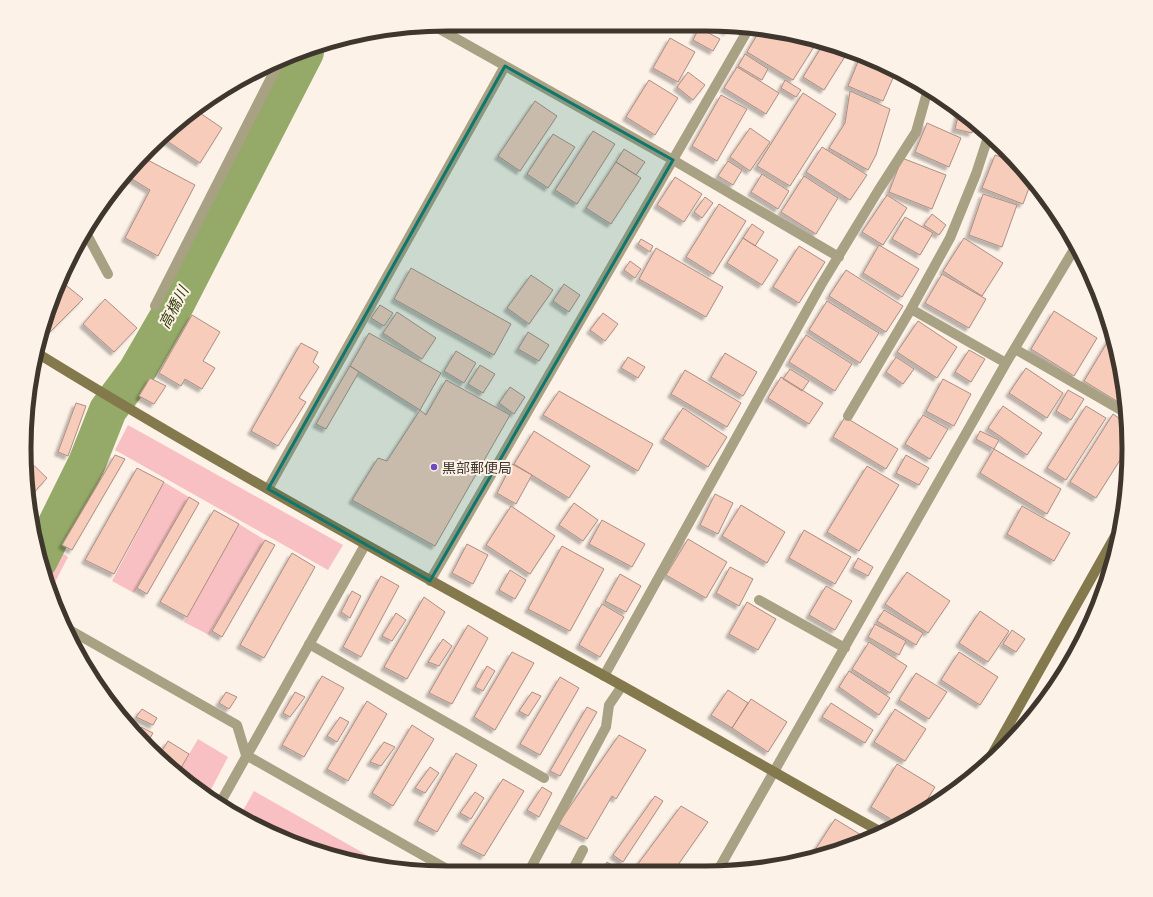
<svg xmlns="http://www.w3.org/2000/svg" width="1153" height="897" font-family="Commissioner,'Noto Sans JP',sans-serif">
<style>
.green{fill:#f9c0c3}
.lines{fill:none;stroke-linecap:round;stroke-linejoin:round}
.river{stroke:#95aa68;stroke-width:38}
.building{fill:#f8ccbb;stroke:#ad8e83;filter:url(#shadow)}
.street{stroke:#a8a184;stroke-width:10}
.secondary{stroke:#84794d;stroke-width:10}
.marked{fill:#0f766e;fill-opacity:0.2;stroke:#0f766e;stroke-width:3;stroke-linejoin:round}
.poi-dot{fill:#6e4ac2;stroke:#fcf2e8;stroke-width:1.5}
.labels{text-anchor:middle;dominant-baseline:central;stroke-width:4;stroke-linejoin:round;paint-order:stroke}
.poi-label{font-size:14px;fill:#3f362d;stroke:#fcf2e8;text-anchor:start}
.water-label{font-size:15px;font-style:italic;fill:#2e3b07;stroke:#fcf2e8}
.rim{fill:none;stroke:#3f362d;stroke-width:5}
</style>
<defs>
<filter id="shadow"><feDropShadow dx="-3.5" dy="3.5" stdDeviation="1" flood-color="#0004"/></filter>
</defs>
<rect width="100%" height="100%" fill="#fcf2e8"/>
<path class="green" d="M128,425l215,120 -15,25 -213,-120z
M164,482l25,15 -55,96 -22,-12z
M239,524l26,16 -56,95 -25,-13z
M59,550l9,7 -17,33 -5,-13z
M198,739l30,18 -21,40 -29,-24z
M254,791l134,76 -22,-2 -80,-24 -46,-25z"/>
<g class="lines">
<path class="river" d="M39,560l48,-97 21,-53 29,-39 36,-62 132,-257"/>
</g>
<path class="building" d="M716,25h16l-5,7z
M699,28l21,11 -7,12 -20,-11z
M760,30l57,12 -24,38 -46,-28z
M670,38l25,14 -17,30 -25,-14z
M824,43l25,7 -25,40 -21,-13z
M745,54l23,15 -6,11 -24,-14z
M860,57l36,14 -13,30 -35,-15z
M737,67l42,26 -13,21 -42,-26z
M688,72l17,13 -12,15 -16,-13z
M649,80l29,18 -23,37 -29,-18z
M785,80l16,10 -5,7 -15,-9z
M850,91l40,18 -14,46 -8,15 -39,-22 16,-25z
M803,93l33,21 -46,72 -33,-20z
M721,95l26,14 -30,52 -25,-15z
M535,101l22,15 -37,55 -22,-15z
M197,111l25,17 -22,35 -36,-24 5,-7z
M959,112l15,10 -2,11 -17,-4z
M927,123l34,15 -12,29 -34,-15z
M750,128l20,14 -20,29 -20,-14z
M593,131l22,13 -38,60 -22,-14z
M553,134l22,13 -27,41 -21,-14z
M822,147l45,28 -17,25 -44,-28z
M624,149l21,13 -9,13 -20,-13z
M995,155l23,8 14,17 -9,24 -41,-16z
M142,157l53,28 -37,71 -33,-18 25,-48 -23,-14z
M902,158l44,17 -14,34 -43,-17z
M728,161l14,9 -9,15 -15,-9z
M616,162l25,16 -30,46 -25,-16z
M762,174l27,17 -11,18 -27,-17z
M804,176l34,22 -22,36 -35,-22z
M675,177l27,17 -18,28 -27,-17z
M983,194l34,11 -15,42 -33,-12z
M887,195l20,13 -24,37 -21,-13z
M705,197l8,6 -11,15 -8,-6z
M719,204l27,17 -33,53 -27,-17z
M932,214l14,11 -7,10 -15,-10z
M905,217l28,16 -13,22 -28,-16z
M752,224l12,8 -9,14 -12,-8z
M743,238l35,22 -16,25 -35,-22z
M964,238l39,25 -21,33 -39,-25z
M641,239l12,7 -3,6 -12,-8z
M879,245l40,24 -17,28 -39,-24z
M799,246l26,16 -26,41 -26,-16z
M656,248l67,39 -17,30 -67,-38z
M630,261l11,8 -6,9 -11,-8z
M411,268l100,56 -17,31 -100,-56z
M846,270l57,36 -17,26 -57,-36z
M942,274l44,25 -17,29 -44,-25z
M531,275l22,15 -24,34 -22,-16z
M62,282l21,17 -38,38 -4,-3z
M564,284l16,11 -11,17 -16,-11z
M105,299l32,29 -23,24 -31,-28z
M827,301l52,32 -19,30 -51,-33z
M380,305l13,8 -9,13 -13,-8z
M1054,311l43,27 -23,38 -43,-27z
M397,312l39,26 -14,21 -39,-26z
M603,313l15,11 -13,17 -15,-11z
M192,315l28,17 -17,29 12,7 -13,21 -17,-10 -4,7 -22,-13z
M918,321l39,26 -20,31 -40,-26z
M528,332l21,13 -10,16 -21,-12z
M369,333l72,40 -21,37 -70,-44z
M806,335l46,29 -17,27 -46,-29z
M1111,336l14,57 1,8 -3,4 -39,-24z
M301,343l17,9 -5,10 6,5 -20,31 7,4 -28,44 -27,-15z
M969,350l16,9 -14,23 -16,-10z
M456,351l20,12 -12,20 -20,-12z
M725,353l32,19 -14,24 -32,-19z
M628,357l17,10 -7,11 -17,-10z
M896,357l18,12 -11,15 -17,-12z
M480,365l15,9 -12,19 -15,-9z
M350,366l9,6 -33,57 -10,-5z
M1026,368l37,25 -16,25 -38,-25z
M790,369l19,12 -7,10 -19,-12z
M685,370l56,33 -14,24 -56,-33z
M781,377l42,26 -14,21 -41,-26z
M150,378l16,8 -12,18 -15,-8z
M943,379l28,15 -17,32 -28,-15z
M446,380l64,35 -75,131 -83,-46 26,-42 9,3 33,-51 6,5z
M510,387l15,10 -11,17 -15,-11z
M1068,390l16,9 -13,21 -15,-9z
M559,391l94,53 -15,27 -95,-56z
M76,403l10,3 -18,50 -10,-4z
M1003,406l39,27 -15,22 -39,-27z
M1086,406l20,12 -40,62 -19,-12z
M683,408l44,29 -19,30 -45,-28z
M1113,414l13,9 1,26 -31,49 -26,-16z
M923,415l25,14 -18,30 -25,-15z
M845,417l53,32 -12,20 -53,-32z
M534,431l56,35 -21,32 -55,-34z
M980,431l19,9 -5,9 -18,-10z
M994,449l67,40 -14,25 -67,-41z
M115,455l10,4 -53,91 -10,-5z
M906,455l23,13 -10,17 -23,-12z
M25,457l22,21 -17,19z
M512,464l20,11 -16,29 -19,-11z
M867,466l32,19 -40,66 -32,-19z
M137,468l27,14 -50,92 -29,-14z
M715,494l18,9 -15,31 -18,-9z
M189,497l10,6 -52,91 -10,-6z
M574,503l24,17 -15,21 -24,-16z
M741,505l44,27 -18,31 -45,-27z
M511,506l44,30 -25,38 -44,-29z
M1022,506l48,27 -16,28 -47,-27z
M214,510l25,14 -52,93 -27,-15z
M602,520l43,24 -13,23 -43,-23z
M804,530l47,27 -16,27 -46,-26z
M688,539l39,23 -21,36 -40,-23z
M265,540l10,5 -53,92 -10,-6z
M467,544l21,11 -15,29 -21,-11z
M562,546l42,23 -34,62 -42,-22z
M292,553l23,14 -51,91 -24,-13z
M858,558l15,9 -5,9 -15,-8z
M730,567l23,12 -14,27 -23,-13z
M510,570l16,10 -11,19 -16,-9z
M907,572l43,29 -22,32 -43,-29z
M620,574l21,12 -15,26 -21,-11z
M381,576l18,10 -38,71 -18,-10z
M826,586l26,15 -17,29 -26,-15z
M352,591l9,5 -11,22 -9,-6z
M424,597l21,15 -38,67 -23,-12z
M747,602l29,17 -18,31 -29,-16z
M602,604l22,13 -24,40 -21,-12z
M884,610l39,23 -7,12 -39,-24z
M980,611l29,20 -21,31 -29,-19z
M396,613l10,7 -14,21 -10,-5z
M875,624l31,17 -7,14 -31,-18z
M468,625l20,13 -36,66 -23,-11z
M1012,630l13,9 -9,13 -13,-8z
M443,639l9,7 -13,20 -11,-4z
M869,642l38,24 -17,27 -38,-24z
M512,652l22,11 -39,67 -21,-13z
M959,652l39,25 -18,28 -39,-25z
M487,666l8,5 -12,20 -8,-4z
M849,671l41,27 -11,17 -40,-28z
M916,673l31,19 -18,27 -30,-19z
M322,676l22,12 -40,69 -22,-12z
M560,677l19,11 -39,67 -20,-11z
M728,690l20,13 -16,25 -21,-13z
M226,692l11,5 -8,12 -10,-6z
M295,692l10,5 -15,20 -7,-4z
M532,692l9,4 -13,20 -9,-5z
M751,699l36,23 -19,30 -36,-24z
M367,701l20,13 -39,67 -21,-12z
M831,703l42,27 -8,13 -43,-26z
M587,707l10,5 -37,64 -10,-5z
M142,709l15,9 -4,7 -17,-8z
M895,709l31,20 -21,32 -31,-19z
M340,717l9,5 -12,20 -10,-6z
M412,725l22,14 -41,67 -21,-13z
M141,727l12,6 -7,12 -9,-11z
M619,735l27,15 -30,49 -4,-3 -25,43 -29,-15z
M168,741l21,13 -11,19 -20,-16z
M384,742l11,5 -14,19 -11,-4z
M456,753l21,12 -40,67 -20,-11z
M897,764l38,23 -17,28 -19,9 -28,-17z
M430,767l9,6 -14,20 -10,-5z
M503,779l21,12 -40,65 -23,-12z
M542,787l10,6 -13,24 -12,-7z
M475,792l9,6 -13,21 -11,-6z
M655,796l8,5 -40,61 -10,-7z
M681,806l27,16 -35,50h-41z
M835,819l31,19 -25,13 -24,4 -4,-2z
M607,862l10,6 -3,4 -13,1z"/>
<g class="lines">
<path class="street" d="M434,26l239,134 166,97
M85,231l23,43
M155,306l123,-242
M911,309l39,-71 26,-64 13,-40
M1015,349l111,64
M848,416l63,-107 95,54
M268,489l237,-423
M430,581l319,-553
M759,600l86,48
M68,629l169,96 9,30 208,118
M309,644l235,134
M604,676l217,-391 57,-94 38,-59 12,-43
M219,805l146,-260
M717,872l289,-509 70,-117
M528,873l78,-146 3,-22 13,-19
M571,873l12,-23"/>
<path class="secondary" d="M37,353c184,113 374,217 564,321 94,52 186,106 280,158
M985,767l134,-238"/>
</g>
<path class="marked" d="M505,66l168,94 -243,421 -162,-92z"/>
<circle class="poi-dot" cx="434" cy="467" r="4"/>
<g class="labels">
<g class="poi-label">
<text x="442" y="467">黒部郵便局</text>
</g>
<g class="water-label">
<text transform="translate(173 307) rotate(-62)">高橋川</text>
</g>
</g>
<path d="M0 0H1153V897H0ZM448 31H705A417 417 0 0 1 1122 448V449A417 417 0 0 1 705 866H448A417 417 0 0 1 31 449V448A417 417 0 0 1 448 31Z" fill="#fcf2e8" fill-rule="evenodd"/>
<path class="rim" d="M448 31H705A417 417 0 0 1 1122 448V449A417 417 0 0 1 705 866H448A417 417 0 0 1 31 449V448A417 417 0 0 1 448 31Z"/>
</svg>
